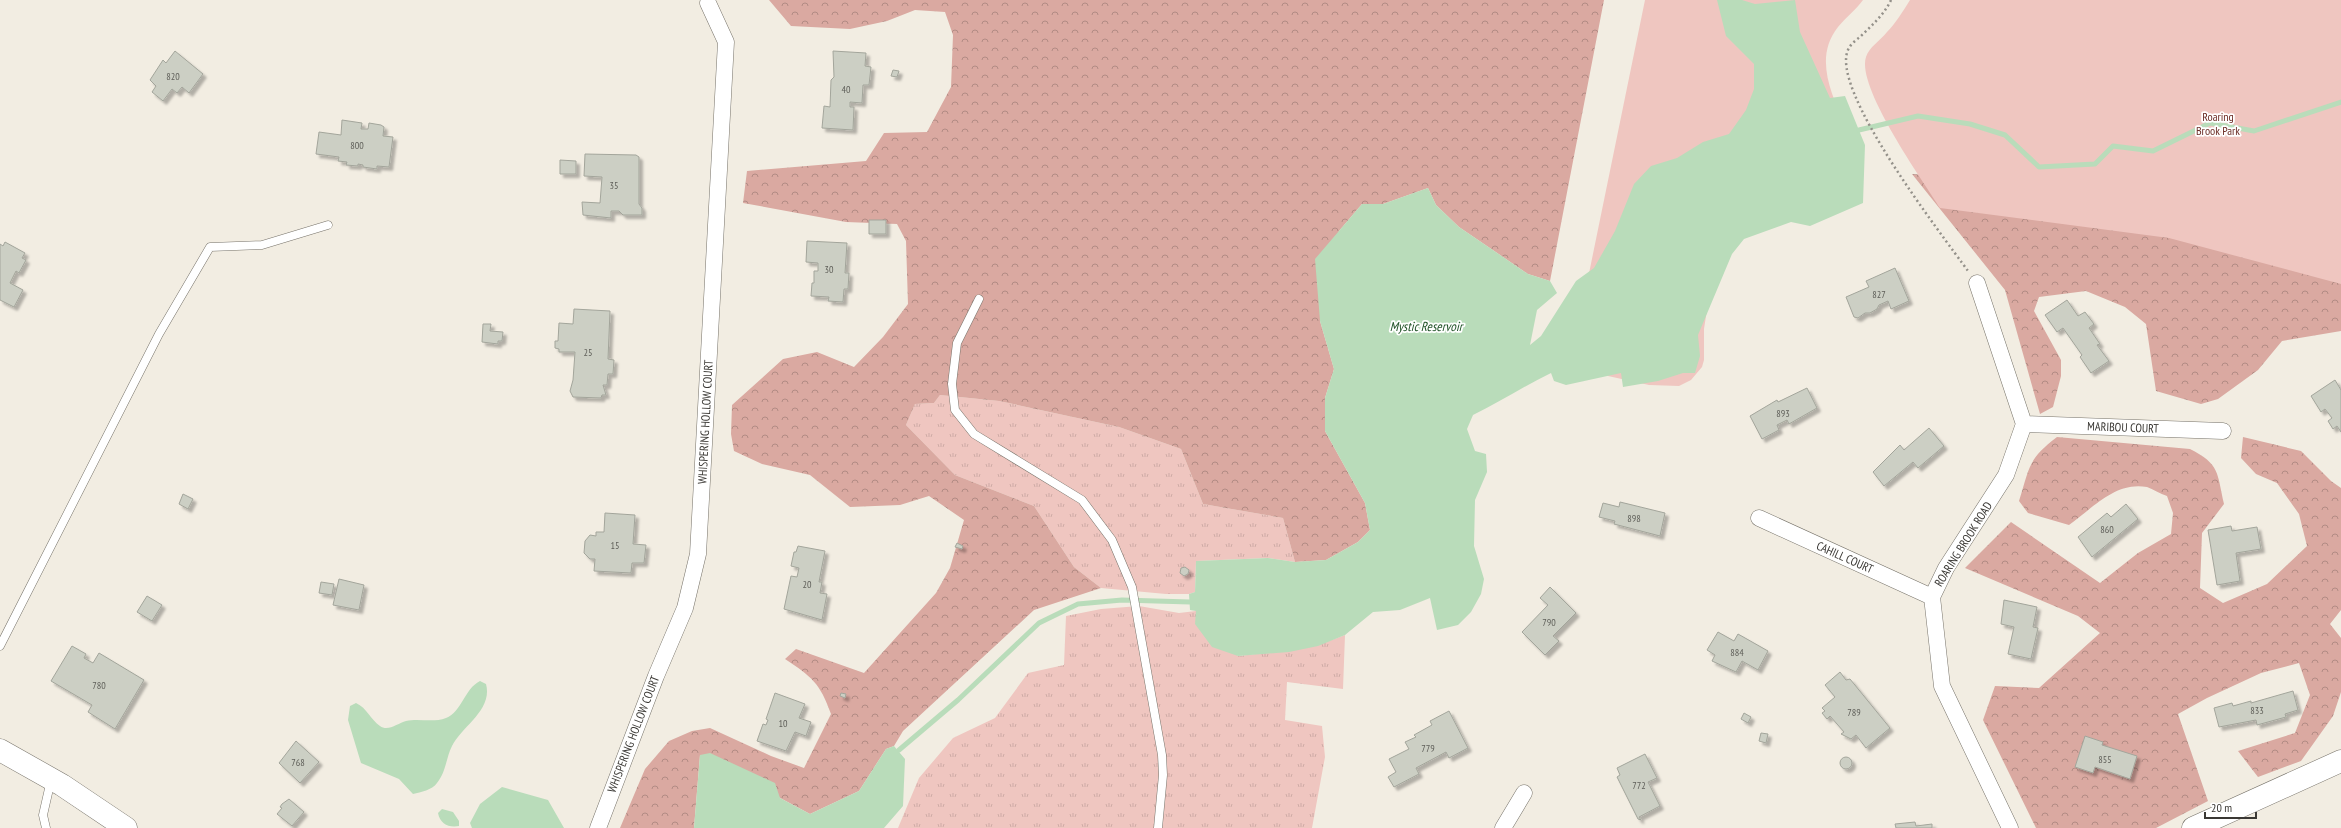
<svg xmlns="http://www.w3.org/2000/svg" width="2341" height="828" font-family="'PT Sans Narrow',sans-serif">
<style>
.grass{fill:url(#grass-tufts)}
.forest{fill:url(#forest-crowns)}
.park{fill:#efc6c0}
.water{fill:#b9dcba}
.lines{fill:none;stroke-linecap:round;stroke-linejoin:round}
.stream{stroke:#b9dcba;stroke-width:5}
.building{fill:#cccfc4;stroke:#a3a59b;filter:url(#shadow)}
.lane-casing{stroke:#77736a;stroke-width:9}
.street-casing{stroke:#77736a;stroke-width:17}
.secondary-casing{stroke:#77736a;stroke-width:23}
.path{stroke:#94918a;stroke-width:2.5;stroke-dasharray:2 3;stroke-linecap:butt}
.lane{stroke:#fff;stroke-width:8}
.street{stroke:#fff;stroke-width:16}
.secondary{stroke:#fff;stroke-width:22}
.labels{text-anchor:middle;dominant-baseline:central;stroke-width:3.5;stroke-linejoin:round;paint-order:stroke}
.number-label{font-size:10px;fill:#5e5e58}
.park-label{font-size:12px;fill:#6c2e27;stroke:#fff}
.street-label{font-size:12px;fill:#3a3834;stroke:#fff}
.water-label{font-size:13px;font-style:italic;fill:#205227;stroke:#fff}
</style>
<defs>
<pattern id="grass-tufts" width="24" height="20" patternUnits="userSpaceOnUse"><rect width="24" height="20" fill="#efc6c0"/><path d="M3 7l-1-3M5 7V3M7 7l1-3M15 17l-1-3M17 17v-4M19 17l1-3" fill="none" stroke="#ceaba6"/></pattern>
<pattern id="forest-crowns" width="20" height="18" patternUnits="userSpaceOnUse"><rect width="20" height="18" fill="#daa9a1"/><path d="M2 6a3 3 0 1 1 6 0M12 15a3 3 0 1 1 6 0" fill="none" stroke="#b28b84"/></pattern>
<filter id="shadow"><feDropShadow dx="3.5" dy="3.5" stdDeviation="1" flood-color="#0004"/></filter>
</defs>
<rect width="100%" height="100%" fill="#f2ede2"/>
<path class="grass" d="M940,395l59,6 120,26 62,22 22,55 80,14 12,44 -27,-4 -72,3 -1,31 -6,2h-23l-65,-6 -27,-21 -40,-61 -79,-31 -49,-50 9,-21 19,-1z
M1139,606l40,7 17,-2 1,6 41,39c42,-5 67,-5 107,-21l-2,54 -56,-7 -2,38 37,6 3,31 -13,71h-414l21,-50 34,-40 42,-20 33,-45 36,-8 2,-49 35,-7z"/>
<path class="forest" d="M769,0h835l-54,281 -22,-7 -69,-47 -23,-22 -8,-17 -45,16h-21l-23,27 -19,90 14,48 -9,29v33l40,72 5,27 -12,12 -32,18 -31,2 -12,-44 -80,-14 -22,-55 -62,-22 -120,-26 -59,-6 -6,8 -19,1 -9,21 49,50 79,31 40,61 27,21 -67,22 -131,121 -9,15 -8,3 -27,42 -49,23 -110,-59 -6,73h-74l25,-59 24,-28 23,-10 18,-3 61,28 33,12 27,-54c-11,-31 -19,-37 -46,-55l11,-10 68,24 72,-80 14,-25 14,-48 -35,-24 -29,9 -50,2 -40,-32 -48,-11 -28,-13 -3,-17 1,-29 51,-46 34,-7 37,15 29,-30 25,-33 -2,-63 -9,-17 -51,-2 -103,-19 4,-32 119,-10 18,-28 43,-1 24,-45 2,-52 -8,-23 -30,-2 -28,11 -37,8 -59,-3z
M1912,174l93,6 336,78v73l-59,10 -24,29 -40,29 -17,5 -45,-13 -10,-67 -21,-17 -39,-16 -47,6 -5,14 27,49v16l-8,31 -13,7 -35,-124z
M2057,437l133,12c30,15 27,24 34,55l-22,29 -2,55 23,15 44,-19 40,-38 -8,-32 -22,-31 -21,-9 -15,-16 2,-21 58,14 30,30 10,7v122l-11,14 11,14v54l-8,24 -32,45 -43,16 -20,-26 57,-18 15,-38 -11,-32 -38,10 -54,25 -29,16 30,87 -52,27h-120l-53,-108 12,-34 44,2 61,-55 -22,-17 -113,-48 46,-46 89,61 38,-30 33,-19 2,-21 -6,-17c-7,-2 -14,-7 -20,-9 -32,-6 -55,22 -78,38l-41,-12 -9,-12c11,-34 8,-41 38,-64z"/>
<path class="park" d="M1645,0h218c-7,10 -17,17 -25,27 -24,30 -7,66 6,96l-107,104 -26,57 -7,45v31l-2,7 -11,13 -12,6 -30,-1 -41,-9 -39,-5z
M1910,0h431v284l-172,-46 -229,-30c-17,-27 -84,-121 -74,-151 3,-10 14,-16 21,-25 9,-9 16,-21 23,-32z"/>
<path class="water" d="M1717,0h25l13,4 40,-4 5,32 30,66 15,-2 20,49 -2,58 -53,23 -19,-4 -47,17 -12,15 -34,81 2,21 -5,17h-12l-25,8 -35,6 -2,-14 -55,12 -12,-4 -3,-8c-27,13 -51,29 -78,42l-6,14 8,22 11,3 1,18 -12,28 -1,46 10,33 -3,15 -10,18 -13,13 -21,5 -7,-32 -30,12 -27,2 -28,23 -27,11 -29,6 -51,4 -26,-9 -17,-23 1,-13 -6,-1 -1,-16 6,-2 1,-31 72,-3 27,4 31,-2 32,-18 12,-12 -5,-27 -40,-72v-33l9,-29 -14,-48 -5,-62 47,-55h21l45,-16 8,17 23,22 69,47 22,7 7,12 -20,17 -7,35 11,-9 35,-55 18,-13 21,-37 19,-47 17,-18 26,-8 26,-16 26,-8 17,-24 8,-21v-25l-28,-28z
M480,681l6,3c7,26 -24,42 -34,62 -6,12 -6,26 -15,37 -5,7 -16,9 -24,11l-14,-15 -38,-16 -13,-43 2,-14 6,-3c11,5 15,17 24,23 8,6 18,-3 26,-5 13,-3 27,2 40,-3 16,-6 18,-29 34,-37z
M894,746l11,13 -2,47 -19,22h-190l6,-73 10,-2 65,30 5,15 30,16 49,-23 27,-42z
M502,787l46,13 16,28h-92l-2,-5 10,-19z
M442,809l11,3 6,9v5c-10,2 -19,-2 -21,-13z"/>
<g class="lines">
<path class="stream" d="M1859,130l59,-14 52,8 35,11 34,32 56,-3 18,-18 40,5 57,-28 44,8 87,-29
M899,750l59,-50 81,-77 39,-19 44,-4 68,2"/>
</g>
<path class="building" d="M175,51l28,23 -14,19 -7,-6 -5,6 -5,-4 -9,12 -11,-9 4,-6 -6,-6 13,-20 3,3z
M833,51l33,2 -1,13 6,1 -2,18h-6l-1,18 -12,-1v5h4l-1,23 -31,-2 2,-22 6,1 1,-27 3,-3z
M893,70l6,1 -2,6 -6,-1z
M342,120l20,3 -1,6h7l1,-6 12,2 3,2 -1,9 10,1 -4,30 -12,-1v3l-14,-2v-2l-5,-1v2l-12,-1 1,-3 -9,-1 1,-4 -23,-3 3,-22 22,3z
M585,154l51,1 3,2v47l3,4v7h-19l-4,-4h-8v7l-28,-3 -1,-13 18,1 2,-26 -18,-1z
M560,160l16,1v13h-16z
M869,220h17v14h-17z
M807,241l40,2 -2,30h4l-1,16h-4l-1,13 -15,-1 1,-4 -18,-1 1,-13h2v-12h4v-8l-12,-1z
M5,242l20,11 -3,5 4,2 -7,13 -3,-2 -6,12 13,7 -9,17 -14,-7v-56l3,2z
M1895,268l14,33 -18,8 -3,-8 -9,4 -2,4 -7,4h-5l-7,5 -4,-1 -8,-20 23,-10 -3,-6z
M2067,300l11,16 7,-4 9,12 -5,4 11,16 -3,1 12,16 -18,12 -11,-16 2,-2 -19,-27 -6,4 -12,-17z
M574,309l36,2 -2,48 6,1 -1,14h-5l-1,11h-4l3,10h-4l-1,3 -28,-1 -3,-6 3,-11 2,-28h-16v-3l-4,-1v-7h3l1,-18 14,1z
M483,324h8l-1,7 13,1 -1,9h-4v3l-16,-2z
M2335,380l6,10v42l-4,-6 -4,3 -5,-8 4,-3 -7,-9 -4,3 -10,-16z
M1807,388l10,20 -28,16 -2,-4 -10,5 2,5 -17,9 -12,-23 27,-16 1,2z
M1929,428l15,18 -26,22 -5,-6 -29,24 -11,-14 27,-27 4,5z
M183,494l10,5 -5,10 -9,-5z
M1620,502l45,11 -5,23 -46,-12 1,-3 -16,-4 4,-14 16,4z
M2126,504l12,15 -46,38 -14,-20 29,-24 4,4z
M605,513l30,2 -2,29 13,1 -2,18h-12l-1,10 -37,-2 1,-12h-5l-6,-6 1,-12 5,-6 6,1v-4h8z
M2231,526l1,5 25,-4 4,22 -25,4 4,28 -23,4 -9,-55z
M957,543l6,3 -1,3 -7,-2z
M798,546l27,5 -6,31h3l-2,11 7,1 -5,26 -38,-11 7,-33 6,1 2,-9 -8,-2 3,-14h2z
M1185,567l4,3 -1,4 -4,2 -4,-3 1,-5z
M339,579l25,6 -5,25 -26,-5z
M321,582l13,2 -2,11 -13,-2z
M1550,587l26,26 -23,23 6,5 -14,14 -23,-23 26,-27 -8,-7z
M147,596l15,9 -10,16 -15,-9z
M2004,600l33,7 -4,20 5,1 -7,31 -23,-5 6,-27 -13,-3z
M1718,632l16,9 4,-7 30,17 -10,19 -16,-9 -6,11 -24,-11 3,-6 -8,-5z
M72,646l14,8 -2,4 9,5 6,-10 45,27 -29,49 -27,-17 4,-7 -41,-24z
M1840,672l6,8 4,-1 40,49 -24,20 -10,-13 -5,4 -10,-5 3,-2 -14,-16 -3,3 -5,-6 3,-2 -3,-3 13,-11 -10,-12z
M2293,691l5,19 -13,4 1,3 -29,8 -1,-5 -37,7 -5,-19 18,-5 1,3 18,-5v2z
M775,693l30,11 -6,14 12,4 -5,14 -11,-4 -9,19 -29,-10 6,-17 3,1 2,-5 -2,-1z
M841,693l5,1 -1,4 -5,-2z
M1449,711l19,37 -19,10 -3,-6 -30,16 3,6 -25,13 -6,-10 8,-5 -7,-13 20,-10 -4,-7 11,-5 -2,-2 18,-10 -2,-4z
M1744,713l7,4 -3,6 -7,-4z
M1761,733l7,1 -2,9 -7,-2z
M2085,736l18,6 -1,3 35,11 -7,23 -35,-12 -2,6 -18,-6z
M296,741l23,21 -19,21 -21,-20z
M1645,754l12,24 -9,4 12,24 -21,11 2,3 -3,-1 -21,-42 3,-2 -3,-7z
M1840 763a6 6 0 1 1 12 0a6 6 0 1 1-12 0Z
M289,799l15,13 -12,14 -15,-12 5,-6 -2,-1 2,-3z
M1915,822l1,4 16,-2v4h-36l-1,-4z"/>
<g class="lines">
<defs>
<path id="lane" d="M979,299l-22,44 -5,41 3,26 19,24 108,66 30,40 20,47 30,168 1,20 -5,53
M0,646l159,-312 51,-87 52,-2 66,-20
M46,828l-3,-13 8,-35"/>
<path id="street" d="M1977,283l47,141 -18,51 -60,93 -14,29 10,89 68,142
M2024,424l199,7
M1759,518l173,79
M598,828l58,-152 29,-68 13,-54 28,-512 -18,-39
M1503,828l21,-35"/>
<path id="secondary" d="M0,750l62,35 64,43
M2193,828l148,-67"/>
</defs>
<use href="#lane" class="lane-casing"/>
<use href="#street" class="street-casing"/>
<use href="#secondary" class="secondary-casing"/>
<path class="path" d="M1891,0c-7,15 -19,25 -31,37 -4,3 -9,7 -11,11 -23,38 94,188 119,223"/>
<use href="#lane" class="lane"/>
<use href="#street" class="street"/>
<use href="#secondary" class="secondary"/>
</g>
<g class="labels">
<g class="number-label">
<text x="173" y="76">820</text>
<text x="846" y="89">40</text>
<text x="357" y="145">800</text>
<text x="614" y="185">35</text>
<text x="829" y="269">30</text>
<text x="1879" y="294">827</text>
<text x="588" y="352">25</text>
<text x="1783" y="413">893</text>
<text x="1634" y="518">898</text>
<text x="2107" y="529">860</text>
<text x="615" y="545">15</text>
<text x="807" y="584">20</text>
<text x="1549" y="622">790</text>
<text x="1737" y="652">884</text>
<text x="99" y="685">780</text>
<text x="2257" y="710">833</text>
<text x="1854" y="712">789</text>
<text x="783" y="723">10</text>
<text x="1428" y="748">779</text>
<text x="2105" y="759">855</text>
<text x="298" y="762">768</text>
<text x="1639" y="785">772</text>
</g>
<g class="park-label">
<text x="2218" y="116">Roaring<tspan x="2218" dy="14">Brook Park</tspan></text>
</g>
<g class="street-label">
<text transform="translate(705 422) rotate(-87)">WHISPERING HOLLOW COURT</text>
<text transform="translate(2123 427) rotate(2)">MARIBOU COURT</text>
<text transform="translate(1963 544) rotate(-58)">ROARING BROOK ROAD</text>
<text transform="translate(1845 557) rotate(24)">CAHILL COURT</text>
<text transform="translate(633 734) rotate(-69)">WHISPERING HOLLOW COURT</text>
</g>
<g class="water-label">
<text x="1426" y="326">Mystic Reservoir</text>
</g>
</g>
<path d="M2205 812v6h51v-6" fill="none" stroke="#3a3834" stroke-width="2"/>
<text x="2211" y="812" font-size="12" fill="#3a3834" stroke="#ffffff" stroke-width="3" paint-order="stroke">20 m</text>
</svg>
